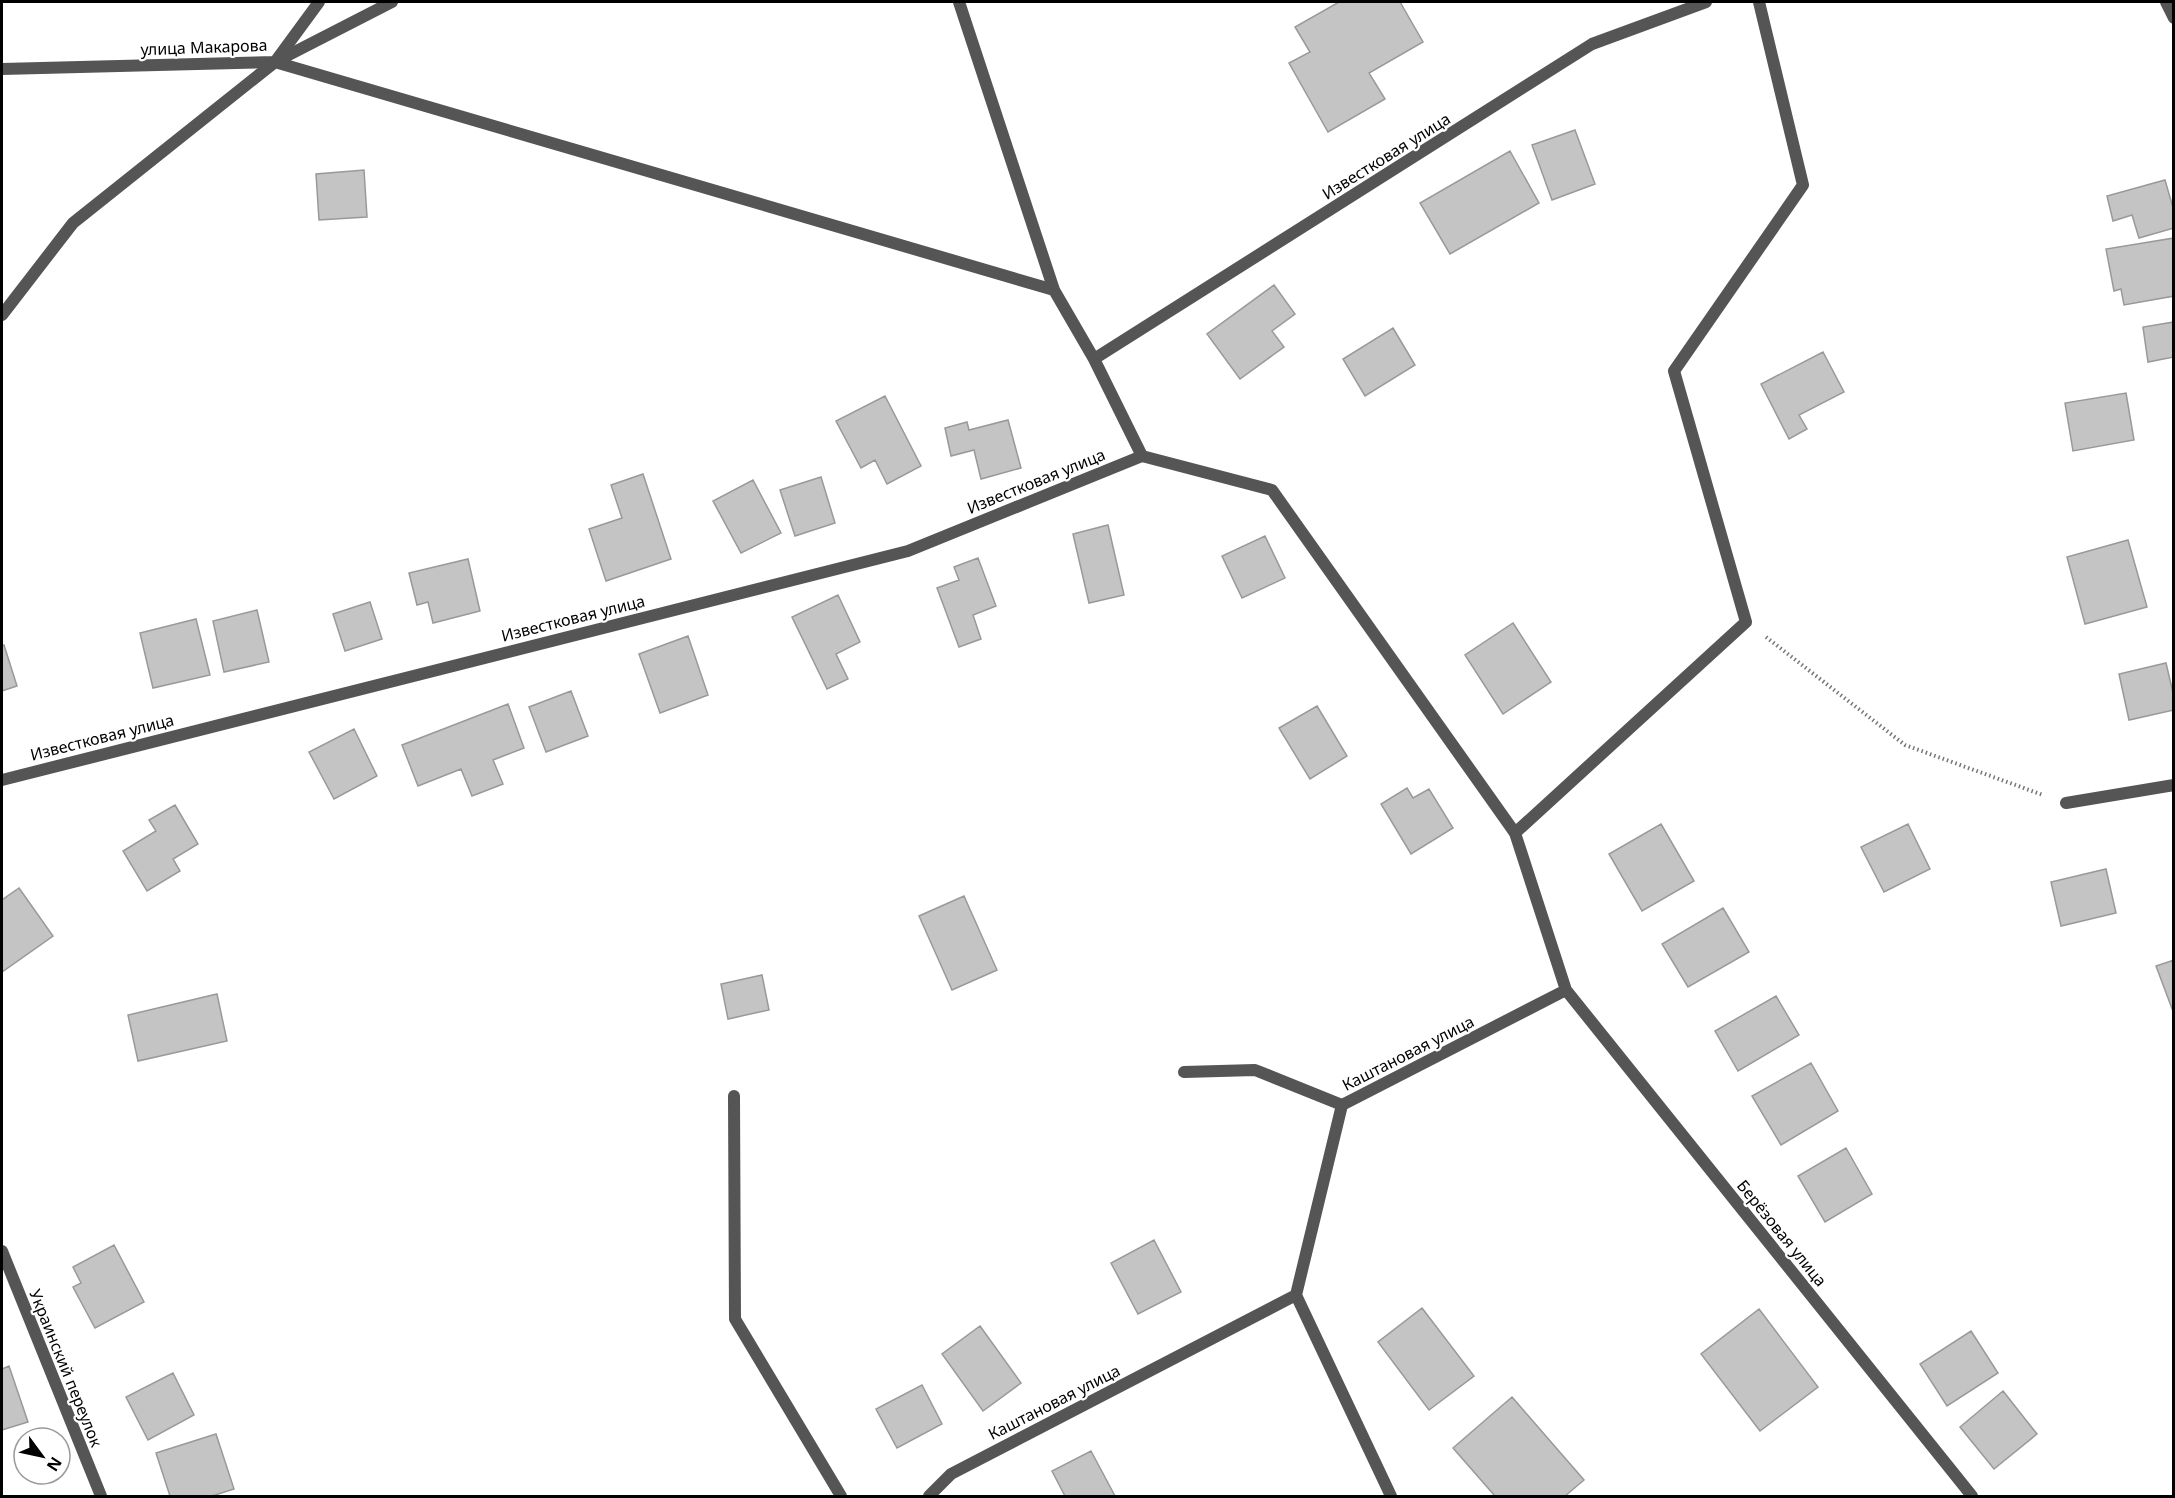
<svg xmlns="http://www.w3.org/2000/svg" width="2175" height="1498" font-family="'Noto Sans',sans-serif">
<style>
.building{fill:#c4c4c4;stroke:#999;stroke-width:1.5}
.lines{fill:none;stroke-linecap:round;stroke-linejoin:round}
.path{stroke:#777;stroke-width:4;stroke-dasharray:1.5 3;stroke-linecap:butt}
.lane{stroke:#555;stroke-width:12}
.street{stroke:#555;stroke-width:12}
.labels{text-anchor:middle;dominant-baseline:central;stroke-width:4.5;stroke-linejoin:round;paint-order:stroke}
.street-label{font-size:16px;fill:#000;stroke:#fff}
</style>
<rect width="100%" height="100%" fill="#fff"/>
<path class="building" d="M1339,2h61l23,40 -54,31 16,26 -57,33 -39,-69 21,-11 -15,-25z
M1575,130l20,54 -43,16 -20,-55z
M1510,151l29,52 -89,51 -30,-51z
M364,170l3,47 -48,3 -3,-46z
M2165,180l9,31v17l-35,10 -7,-23 -19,6 -6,-25z
M2174,238v58l-50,9 -3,-16 -7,2 -8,-42z
M1274,285l21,29 -23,17 12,16 -44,32 -33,-45z
M2174,322v35l-26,5 -5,-35z
M1393,328l22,37 -50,31 -22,-37z
M1823,352l21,40 -45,23 8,14 -18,10 -28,-55z
M2126,393l8,47 -61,11 -8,-48z
M885,396l36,70 -34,18 -12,-24 -14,8 -25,-47z
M1008,420l13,48 -40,11 -7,-29 -23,6 -6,-28 22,-6 2,8z
M643,474l28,85 -65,22 -17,-52 33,-11 -11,-33z
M821,477l14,46 -40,13 -15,-46z
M753,480l28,53 -40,20 -28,-52z
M1108,525l16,70 -35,8 -16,-69z
M1265,536l20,42 -43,20 -20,-42z
M2128,540l19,67 -62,17 -18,-67z
M978,558l18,48 -23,9 8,24 -22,8 -22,-59 22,-8 -5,-13z
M468,559l12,52 -47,12 -5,-21 -11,3 -8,-32z
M838,595l22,47 -24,12 12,25 -21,10 -35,-72z
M370,602l12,37 -37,12 -12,-37z
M257,610l12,52 -45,10 -11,-51z
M196,619l14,56 -57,13 -13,-55z
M1513,623l38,59 -48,32 -38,-59z
M688,636l20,59 -48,18 -21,-59z
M4,645l13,41 -15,5v-45z
M2166,663l8,34v13l-45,10 -10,-46z
M571,691l17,45 -42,16 -17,-45z
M508,704l16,44 -31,12 10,24 -31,12 -11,-27 -43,17 -16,-41z
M1317,706l30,50 -37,23 -31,-51z
M354,729l23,47 -43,23 -25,-47z
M1407,788l6,10 16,-9 24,39 -42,26 -30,-50z
M175,805l23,39 -25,15 7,12 -33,20 -24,-40 33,-20 -7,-11z
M1661,824l33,57 -52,30 -33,-57z
M1908,824l22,45 -46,23 -23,-45z
M2106,869l10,44 -55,13 -10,-44z
M19,888l34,48 -51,36v-72z
M964,896l33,74 -45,20 -33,-74z
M1723,908l26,44 -61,35 -26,-43z
M2174,960v54l-18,-48z
M762,975l7,35 -41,9 -7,-35z
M217,994l10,47 -89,20 -10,-46z
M1776,996l23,39 -61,36 -23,-40z
M1811,1063l27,48 -57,34 -29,-49z
M1846,1148l26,46 -47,28 -27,-46z
M1154,1240l27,52 -43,22 -27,-51z
M114,1245l30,57 -49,26 -22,-41 8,-4 -8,-16z
M1422,1308l52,68 -45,34 -51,-68z
M1759,1309l59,78 -58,44 -59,-77z
M980,1326l41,57 -38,28 -41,-57z
M1971,1331l27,42 -51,33 -27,-42z
M9,1366l19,56 -26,8v-61z
M173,1373l21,42 -46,25 -22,-43z
M922,1385l20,39 -45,24 -21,-39z
M2003,1391l34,43 -43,35 -34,-42z
M1512,1397l72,83 -19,16h-70l-42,-48z
M216,1434l18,55 -22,7h-42l-14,-43z
M1091,1451l24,45h-50l-13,-25z"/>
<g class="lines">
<path class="path" d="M1766,637l139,108 138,50"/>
<path class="lane" d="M2,315l71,-92 202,-161 44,-60
M2066,803l108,-18
M1515,833l231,-211 -72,-251 129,-186 -44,-183
M1184,1072l71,-2 87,35
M734,1096l1,223 106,177"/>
<path class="street" d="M959,2l95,288
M2166,2l8,16
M275,62l779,228 40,69 48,97 130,34 243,343 51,157 406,506
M2,69l273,-7 117,-60
M1094,359l498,-315 114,-42
M2,780l906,-229 234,-95
M2,1251l99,245
M1296,1295l95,201
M929,1496l22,-22 345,-179 46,-190 224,-115"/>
</g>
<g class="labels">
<g class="street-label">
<text transform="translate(204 47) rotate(-2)">улица Макарова</text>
<text transform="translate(1386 156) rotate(-32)">Известковая улица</text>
<text transform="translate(1036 481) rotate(-22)">Известковая улица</text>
<text transform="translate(573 618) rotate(-14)">Известковая улица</text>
<text transform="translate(102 737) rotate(-14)">Известковая улица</text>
<text transform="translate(1408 1053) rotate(-27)">Каштановая улица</text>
<text transform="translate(1782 1233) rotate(51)">Берёзовая улица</text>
<text transform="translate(66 1368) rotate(68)">Украинский переулок</text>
<text transform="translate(1054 1402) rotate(-27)">Каштановая улица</text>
</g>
</g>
<rect width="2175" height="1498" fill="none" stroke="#000000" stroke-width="6"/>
<g transform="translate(42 1456) rotate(123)"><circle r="28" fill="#ffffff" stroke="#999999" stroke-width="1.5"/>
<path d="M0-4.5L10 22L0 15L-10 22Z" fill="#000000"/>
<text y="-9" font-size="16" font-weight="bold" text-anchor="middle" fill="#000000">N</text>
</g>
</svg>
